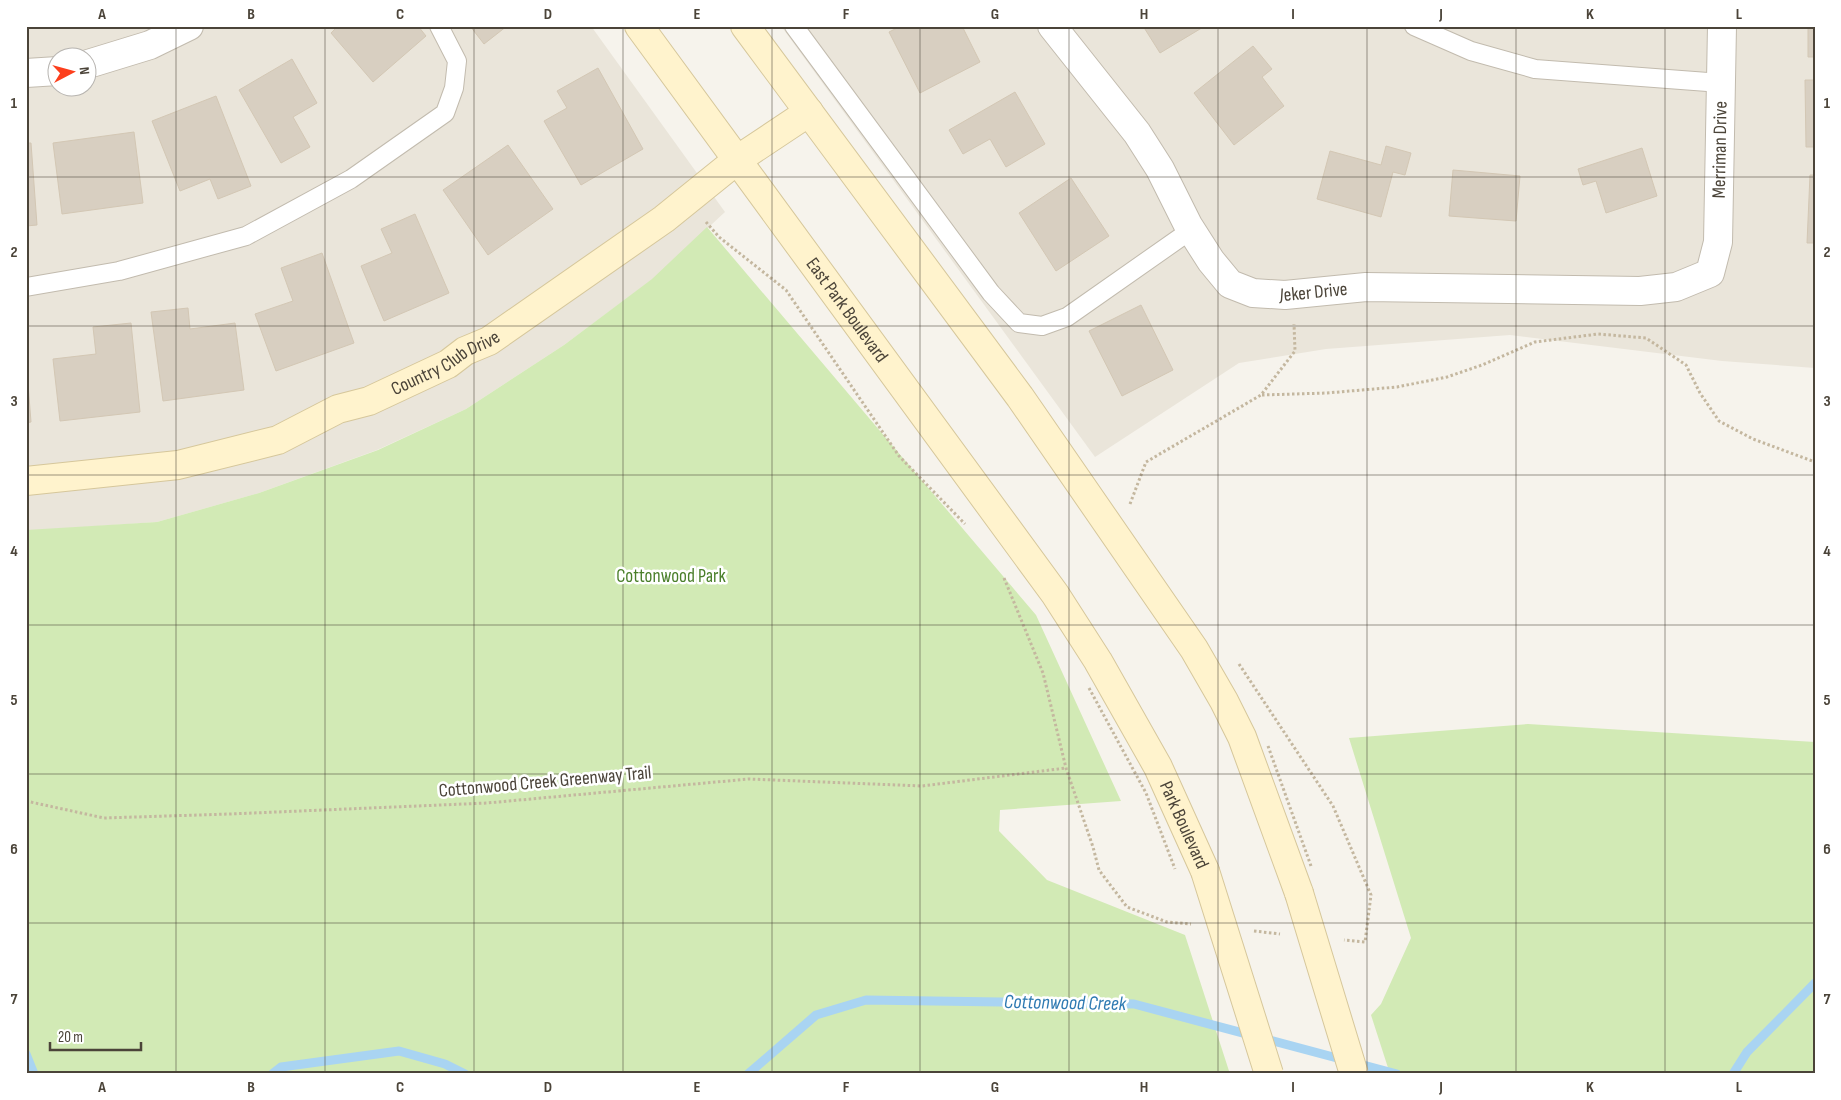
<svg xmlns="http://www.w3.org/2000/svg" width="1841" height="1100" font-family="'Sofia Sans Condensed',sans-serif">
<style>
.residential{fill:#eae5da;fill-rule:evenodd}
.green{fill:#d2eab5}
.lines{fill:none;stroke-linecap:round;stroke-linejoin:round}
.stream{stroke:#a9d4f2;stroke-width:9}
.building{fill:#d8cfc1;stroke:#d3c7b4}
.lane-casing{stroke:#c2bbae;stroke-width:20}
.street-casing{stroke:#c2bbae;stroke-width:30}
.secondary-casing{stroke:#d6c79b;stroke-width:30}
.path{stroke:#c4b79f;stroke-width:3;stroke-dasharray:2.5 2.5;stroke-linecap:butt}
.lane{stroke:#fff;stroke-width:18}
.street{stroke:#fff;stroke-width:28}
.secondary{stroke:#fff3cd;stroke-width:28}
.secondary-bridge-casing{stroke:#d6c79b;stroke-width:30;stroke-linecap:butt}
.path-bridge{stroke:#c4b79f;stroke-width:3;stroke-dasharray:2.5 2.5;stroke-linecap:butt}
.secondary-bridge{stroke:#fff3cd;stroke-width:28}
.grid{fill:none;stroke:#4b4439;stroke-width:1;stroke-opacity:0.55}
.labels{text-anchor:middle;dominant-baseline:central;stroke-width:5;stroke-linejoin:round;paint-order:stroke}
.street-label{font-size:19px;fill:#4b4439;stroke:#fff}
.park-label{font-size:19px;fill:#4a7f2a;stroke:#fff}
.water-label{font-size:20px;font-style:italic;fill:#2e7ab2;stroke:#fff}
.neatline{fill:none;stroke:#4b4439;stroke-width:2}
.grid-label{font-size:16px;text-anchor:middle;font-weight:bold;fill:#4b4439}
</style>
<rect width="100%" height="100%" fill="#f6f3ec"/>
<path class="residential" d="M26,26h565l134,186 -72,67 -89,66 -98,64 -89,41 -118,43 -102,29 -131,9zM58,58h30v30h-30z
M781,26h1034v342l-93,-7 -212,-26 -184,14 -87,14 -144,94z"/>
<path class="green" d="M707,227l329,388 85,186 -121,9 -1,21 48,49 138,55 45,139h-1204v-544l131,-8 102,-29 119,-43 88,-41 98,-64 88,-66z
M1528,724l287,18v332h-425l-19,-59 10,-11 30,-66 -62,-200z"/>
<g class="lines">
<path class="stream" d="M26,1054l8,20
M272,1074l9,-7 118,-16 46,13 20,10
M748,1074l68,-59 50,-15 268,4 263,70
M1733,1074l14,-22 68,-69"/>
</g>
<path class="building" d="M338,26h80l8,10 -53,46 -42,-49z
M470,26h37l-23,18z
M901,26h61l18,36 -60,31 -31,-61z
M1143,26h62l-45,27z
M1808,26h7v31h-7z
M1253,46l19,23 -10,8 22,29 -50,39 -40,-52z
M292,59l25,44 -24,14 17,30 -29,16 -42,-73z
M598,68l45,81 -62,36 -37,-64 23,-13 -10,-17z
M1805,80h10v67h-9z
M1015,92l30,52 -39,23 -16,-28 -27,15 -14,-24z
M216,96l35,90 -33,13 -8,-20 -30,12 -28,-70z
M134,132l9,71 -81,11 -9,-71z
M26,143h5l6,82 -11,1z
M508,145l45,64 -65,46 -45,-65z
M1386,146l25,7 -6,22 -12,-3 -12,45 -64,-18 13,-48 51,14z
M1642,148l15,48 -51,17 -10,-32 -13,4 -5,-16z
M1453,170l67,6 -4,45 -67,-5z
M1810,175h5v68h-8z
M1071,178l38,58 -53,35 -37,-58z
M415,214l34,79 -65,28 -23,-55 31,-13 -11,-24z
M322,253l32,90 -78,28 -21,-57 38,-13 -12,-33z
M1141,305l32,65 -51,26 -33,-65z
M188,308l2,21 45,-6 9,67 -81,11 -12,-89z
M131,323l9,89 -80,9 -7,-62 43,-5 -3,-27z
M26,359l5,63 -5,1z"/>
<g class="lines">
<defs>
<path id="lane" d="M794,26l197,267 28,30 23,3 25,-9 124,-87
M1414,26l57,25 64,18 186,14
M26,287l93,-16 127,-35 105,-57 94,-66 9,-25 3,-27 -18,-35"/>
<g id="street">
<path id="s1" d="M1052,26l85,107 23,36 28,56 23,36 19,23 23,9 32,2 81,-8 274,4 36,-4 34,-14 8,-31 4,-216"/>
<path d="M88,64l62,-19 39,-19"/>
<path d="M26,73l32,-2"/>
</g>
<g id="secondary">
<path id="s2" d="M639,26l416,568 43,67 60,106 47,104"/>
<path d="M745,26l275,371 174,252 30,52 18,36 57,156"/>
<path id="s3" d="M26,481l152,-16 100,-25 60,-31 31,-8 79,-37 17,-13 24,-10 175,-122 73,-59 72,-48"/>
</g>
</defs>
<use href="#lane" class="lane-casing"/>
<use href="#street" class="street-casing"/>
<use href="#secondary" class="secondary-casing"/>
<path class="path" d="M706,222l13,15 67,53 113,166 66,68
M1262,395l65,-2 70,-6 50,-10 35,-12 53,-23 63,-8 48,4 40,27 14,28 19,28 34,18 62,23
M1130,504l16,-42 115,-67 34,-44 -1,-27
M1004,578l39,95 23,95 27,79 6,23 28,37 40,15 24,2
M1239,664l94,142 38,89 -6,47 -21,-2
M26,801l78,17 126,-4 257,-11 262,-24 173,7 144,-18
M1254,931l26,3"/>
<use href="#lane" class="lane"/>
<use href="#street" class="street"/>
<use href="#secondary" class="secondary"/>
<defs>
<path id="secondary-bridge" d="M1205,871l64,203
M1299,893l55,181"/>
</defs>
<use href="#secondary-bridge" class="secondary-bridge-casing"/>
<path class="path-bridge" d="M1089,688l57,105 29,76
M1268,746l43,120"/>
<use href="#secondary-bridge" class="secondary-bridge"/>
</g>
<path class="grid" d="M176,26v1048M325,26v1048M474,26v1048M623,26v1048M772,26v1048M920,26v1048M1069,26v1048M1218,26v1048M1367,26v1048M1516,26v1048M1665,26v1048M26,177h1789M26,326h1789M26,475h1789M26,625h1789M26,774h1789M26,923h1789"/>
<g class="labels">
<g class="street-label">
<text stroke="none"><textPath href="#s1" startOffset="924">Merriman Drive</textPath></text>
<text stroke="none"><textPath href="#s1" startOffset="400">Jeker Drive</textPath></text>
<text stroke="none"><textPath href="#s2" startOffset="352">East Park Boulevard</textPath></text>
<text stroke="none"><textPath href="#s3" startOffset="441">Country Club Drive</textPath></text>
<text transform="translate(545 782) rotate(-5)">Cottonwood Creek Greenway Trail</text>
<text stroke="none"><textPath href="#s2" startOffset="969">Park Boulevard</textPath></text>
</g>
<g class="park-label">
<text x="671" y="576">Cottonwood Park</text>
</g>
<g class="water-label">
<text transform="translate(1065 1003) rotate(1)">Cottonwood Creek</text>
</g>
</g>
<rect width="1841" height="1100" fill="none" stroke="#ffffff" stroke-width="55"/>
<g transform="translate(72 72) rotate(84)"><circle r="24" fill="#ffffff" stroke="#b7b4b0"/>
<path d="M0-4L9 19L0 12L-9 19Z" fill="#fc3f1d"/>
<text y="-8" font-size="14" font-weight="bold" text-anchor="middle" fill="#4b4439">N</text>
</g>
<path d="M50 1042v8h91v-8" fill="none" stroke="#4b4439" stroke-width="2.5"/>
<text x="58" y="1042" font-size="15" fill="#4b4439" stroke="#ffffff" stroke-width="4" paint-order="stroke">20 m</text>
<rect x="28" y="28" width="1786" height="1044" class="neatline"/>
<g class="grid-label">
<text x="102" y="19">A</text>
<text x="251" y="19">B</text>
<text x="400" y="19">C</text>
<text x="548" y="19">D</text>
<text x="697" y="19">E</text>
<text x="846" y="19">F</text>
<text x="995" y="19">G</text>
<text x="1144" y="19">H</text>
<text x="1293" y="19">I</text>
<text x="1441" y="19">J</text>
<text x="1590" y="19">K</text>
<text x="1739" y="19">L</text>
<text x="14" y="108">1</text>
<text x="1827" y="108">1</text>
<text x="14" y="257">2</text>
<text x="1827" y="257">2</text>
<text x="14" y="406">3</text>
<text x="1827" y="406">3</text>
<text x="14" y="556">4</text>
<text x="1827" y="556">4</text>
<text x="14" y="705">5</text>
<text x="1827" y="705">5</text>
<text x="14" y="854">6</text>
<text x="1827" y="854">6</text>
<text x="14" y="1004">7</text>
<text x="1827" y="1004">7</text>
<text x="102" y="1092">A</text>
<text x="251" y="1092">B</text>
<text x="400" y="1092">C</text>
<text x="548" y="1092">D</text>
<text x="697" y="1092">E</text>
<text x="846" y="1092">F</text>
<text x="995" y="1092">G</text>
<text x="1144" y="1092">H</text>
<text x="1293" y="1092">I</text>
<text x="1441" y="1092">J</text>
<text x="1590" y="1092">K</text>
<text x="1739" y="1092">L</text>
</g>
</svg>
